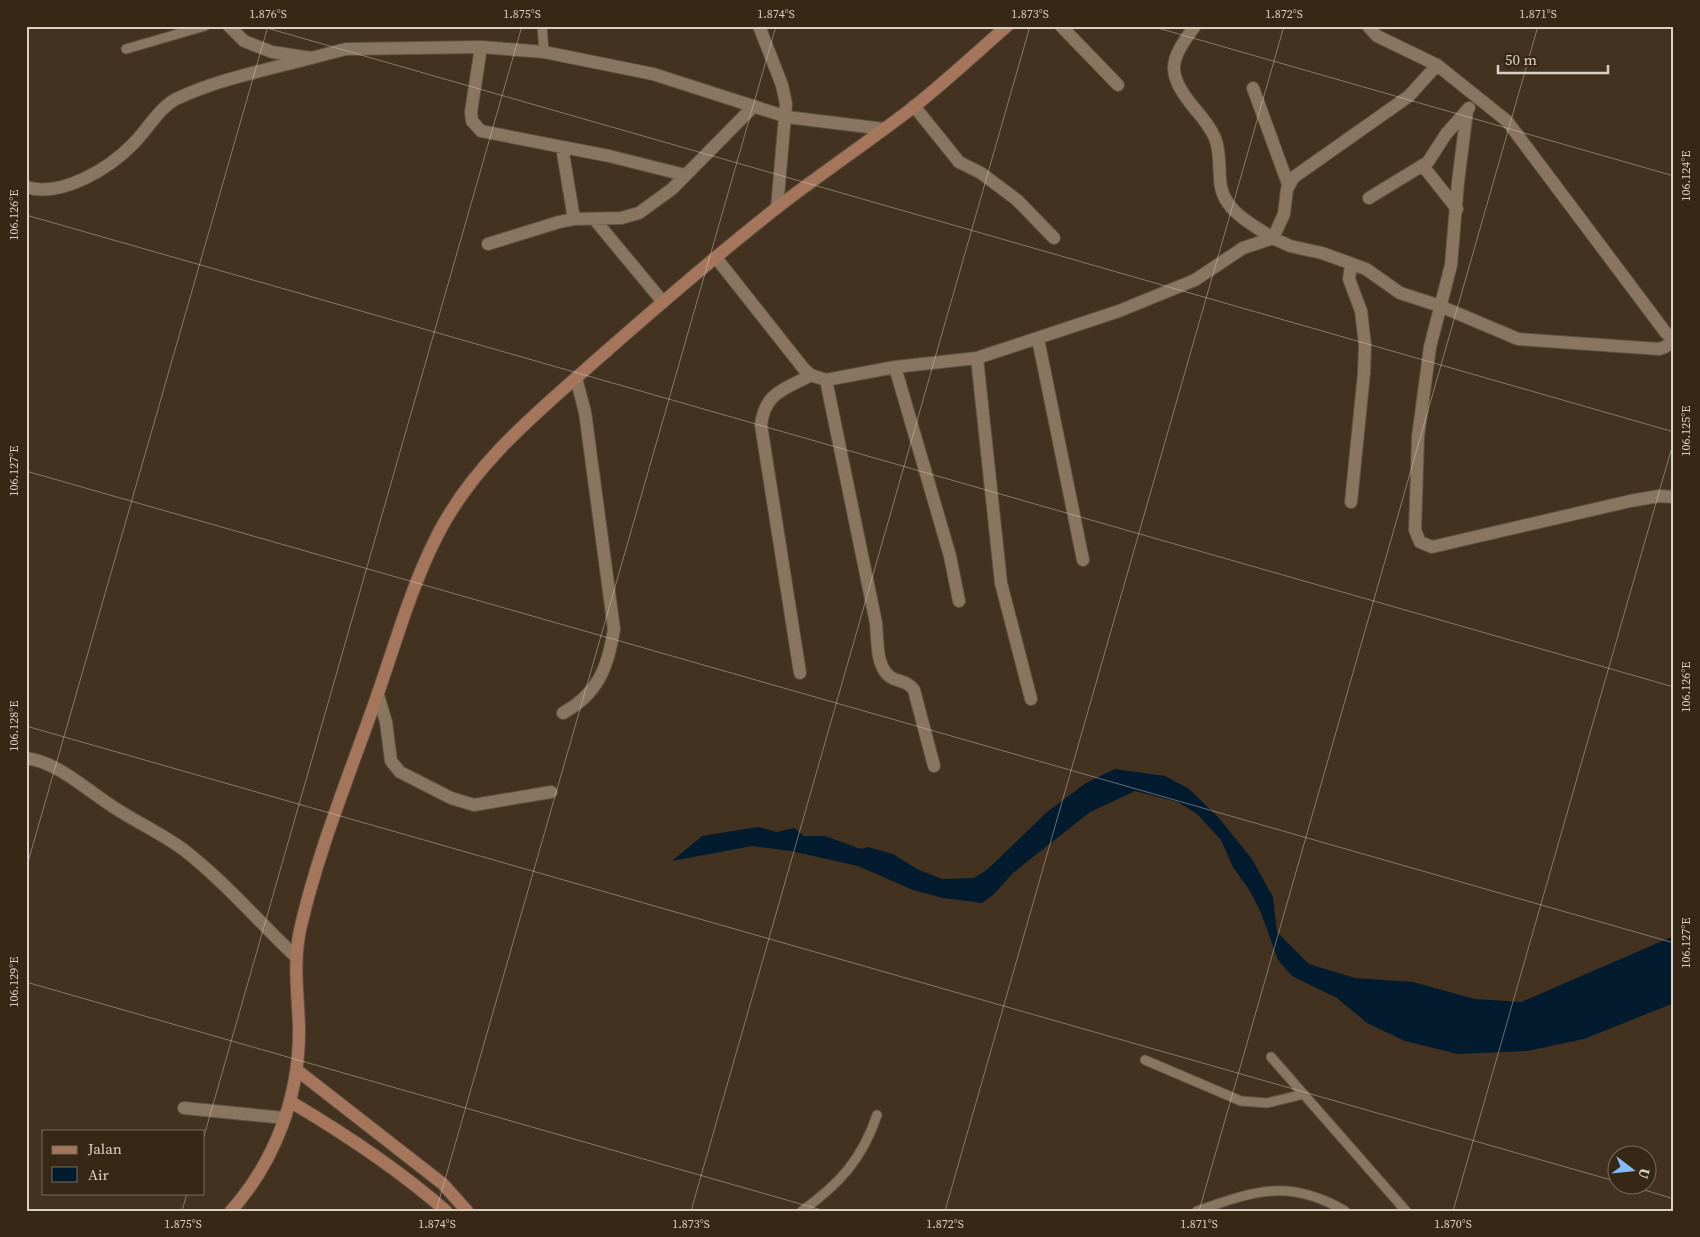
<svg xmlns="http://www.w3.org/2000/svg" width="1700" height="1237" font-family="'Source Serif 4',serif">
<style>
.water{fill:#031b2e}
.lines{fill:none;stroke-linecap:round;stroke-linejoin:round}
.service-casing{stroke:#5d5140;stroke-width:11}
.minor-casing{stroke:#5d5140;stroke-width:14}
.tertiary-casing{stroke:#5d5140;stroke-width:14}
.secondary-casing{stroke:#5d5140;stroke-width:14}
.service{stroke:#887660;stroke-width:9}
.minor{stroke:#887660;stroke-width:12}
.tertiary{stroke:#887660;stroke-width:12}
.secondary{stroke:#a6765c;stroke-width:12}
.ticks{fill:none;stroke:#dad0c4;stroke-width:1;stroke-opacity:0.45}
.neatline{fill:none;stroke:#dad0c4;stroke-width:2}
.ticks-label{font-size:12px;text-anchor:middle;fill:#dad0c4}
</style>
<rect width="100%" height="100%" fill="#42321f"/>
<path class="water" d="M1115,769l50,7 24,13 29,28 34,42 21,38 4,35 32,32 46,14 58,4 62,17 46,3 153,-66v67l-90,36 -57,12 -69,3 -53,-13 -38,-18 -30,-25 -45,-22 -14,-16 -17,-47 -11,-22 -17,-24 -12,-27 -24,-26 -19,-12 -43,-11 -45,21 -77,61 -20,22 -11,8 -39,-5 -30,-8 -55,-24 -67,-15 -39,-5 -80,15 30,-25 56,-9 19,5 17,-4 10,8h21l36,13 7,-2 25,7 24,15 25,10 32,-1 14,-9 59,-57 39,-29z"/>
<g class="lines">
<defs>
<path id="service" d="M542,26l2,26
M126,49l79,-23
M1271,1057l135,154
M1145,1060l96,41 26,2 37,-9
M802,1211c37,-27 60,-51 75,-96
M1197,1211c57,-20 92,-33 148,0"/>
<path id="minor" d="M759,26l23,59 4,19 -9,104
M1061,26l57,59
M1195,26c-27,36 -29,47 0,83 8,9 15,18 20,29 5,12 4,27 5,41 1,31 30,44 53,59
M1368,26l9,10 60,29 70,56 159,212 8,3
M481,47l-10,65 1,9 9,10 128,25 76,19
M1437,65l-28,31 -115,81 -7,12 -3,25 -11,24 17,8 32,7 44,16 34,24 40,13 78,33 141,10 6,-2 9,-8
M1253,88l35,96
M914,106l45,56 22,11 36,27 37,38
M1467,111l-9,71 -7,83 -21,82 -12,90 -3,93 5,12 12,5 198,-46 29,-5 15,1
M562,147l12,72
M1423,166l34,43
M26,187c36,11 84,-19 108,-44 13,-13 25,-35 42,-44 42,-20 90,-29 135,-41
M1369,198l59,-36 18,-28 23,-26
M595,220l68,82
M488,244l71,-22 15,-3 47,-1 18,-5 33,-24 82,-83
M717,259l87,110 7,6 15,5 69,-13 82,-9 142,-47 76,-31 48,-32 30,-10
M1038,339l45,221
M977,358l24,225 30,116
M895,367l55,189 9,45
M826,380l50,243c2,17 -1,48 18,56 8,3 14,3 20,11l20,76
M1351,502l13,-129 1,-28 -4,-34 -12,-32 2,-14
M800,673l-39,-248c4,-33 23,-35 50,-50
M378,695l8,27 5,39 9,11 51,26 23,7 77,-13
M563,713c35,-19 45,-46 51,-84l-29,-217 -9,-34
M26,758c30,4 56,28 80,44 25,18 54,30 78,48 41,32 74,71 111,106
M184,1108l101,10"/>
<path id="tertiary" d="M229,26l15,15 28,11 39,6 35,-9 135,-2 63,5 109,22 134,43 97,12"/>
<path id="secondary" d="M298,1071l145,113 24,27
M291,1102c54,32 107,67 155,109
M231,1211c45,-51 69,-116 68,-184 -1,-33 -6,-64 1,-97 18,-80 50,-156 77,-234 19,-54 34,-109 60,-160 37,-74 104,-127 165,-181 58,-51 116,-101 177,-149 43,-33 89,-64 132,-97 33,-26 64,-55 96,-83"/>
</defs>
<use href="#service" class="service-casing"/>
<use href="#minor" class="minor-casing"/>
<use href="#tertiary" class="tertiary-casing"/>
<use href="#secondary" class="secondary-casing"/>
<use href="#service" class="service"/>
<use href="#minor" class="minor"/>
<use href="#tertiary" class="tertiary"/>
<use href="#secondary" class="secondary"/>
</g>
<path class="ticks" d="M260,26l1414,406M1151,26l523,150M26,215l1648,472M26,471l1648,472M26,726l1592,456M26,869l242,-843M26,982l799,229M204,1136l318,-1110M1625,1184l49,15M182,1211l5,-18M436,1211l340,-1185M691,1211l339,-1185M945,1211l339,-1185M1199,1211l339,-1185M1453,1211l221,-771"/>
<rect width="1700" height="1237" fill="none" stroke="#372815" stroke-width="55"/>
<rect x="42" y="1130" width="162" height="65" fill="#372815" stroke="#786b5b"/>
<rect x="52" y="1146" width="25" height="8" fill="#a6765c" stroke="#786b5b"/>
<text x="88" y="1154" font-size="15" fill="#dad0c4">Jalan</text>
<rect x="52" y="1167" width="25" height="15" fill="#031b2e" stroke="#786b5b"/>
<text x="88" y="1180" font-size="15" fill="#dad0c4">Air</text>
<g transform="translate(1632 1170) rotate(106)"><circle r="24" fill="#372815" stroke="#786b5b"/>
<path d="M0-4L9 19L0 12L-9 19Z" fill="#85bbfb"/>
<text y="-8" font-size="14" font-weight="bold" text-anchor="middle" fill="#dad0c4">U</text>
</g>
<path d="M1498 65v8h110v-8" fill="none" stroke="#dad0c4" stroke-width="2.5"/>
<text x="1505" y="65" font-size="15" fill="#dad0c4" stroke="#372815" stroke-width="4" paint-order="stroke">50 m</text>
<rect x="28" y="28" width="1644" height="1182" class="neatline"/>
<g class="ticks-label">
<text x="268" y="18">1.876°S</text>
<text x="522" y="18">1.875°S</text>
<text x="776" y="18">1.874°S</text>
<text x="1030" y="18">1.873°S</text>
<text x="1284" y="18">1.872°S</text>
<text x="1538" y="18">1.871°S</text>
<text transform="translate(1686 176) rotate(-90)" y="4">106.124°E</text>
<text transform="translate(14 215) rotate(-90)" y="4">106.126°E</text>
<text transform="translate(1686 431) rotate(-90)" y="4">106.125°E</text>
<text transform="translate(14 471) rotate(-90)" y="4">106.127°E</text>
<text transform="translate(1686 687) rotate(-90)" y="4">106.126°E</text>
<text transform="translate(14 726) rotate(-90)" y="4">106.128°E</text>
<text transform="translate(1686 943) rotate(-90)" y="4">106.127°E</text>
<text transform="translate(14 982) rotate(-90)" y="4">106.129°E</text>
<text x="183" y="1228">1.875°S</text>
<text x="437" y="1228">1.874°S</text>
<text x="691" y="1228">1.873°S</text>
<text x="945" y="1228">1.872°S</text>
<text x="1199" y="1228">1.871°S</text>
<text x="1453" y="1228">1.870°S</text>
</g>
</svg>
